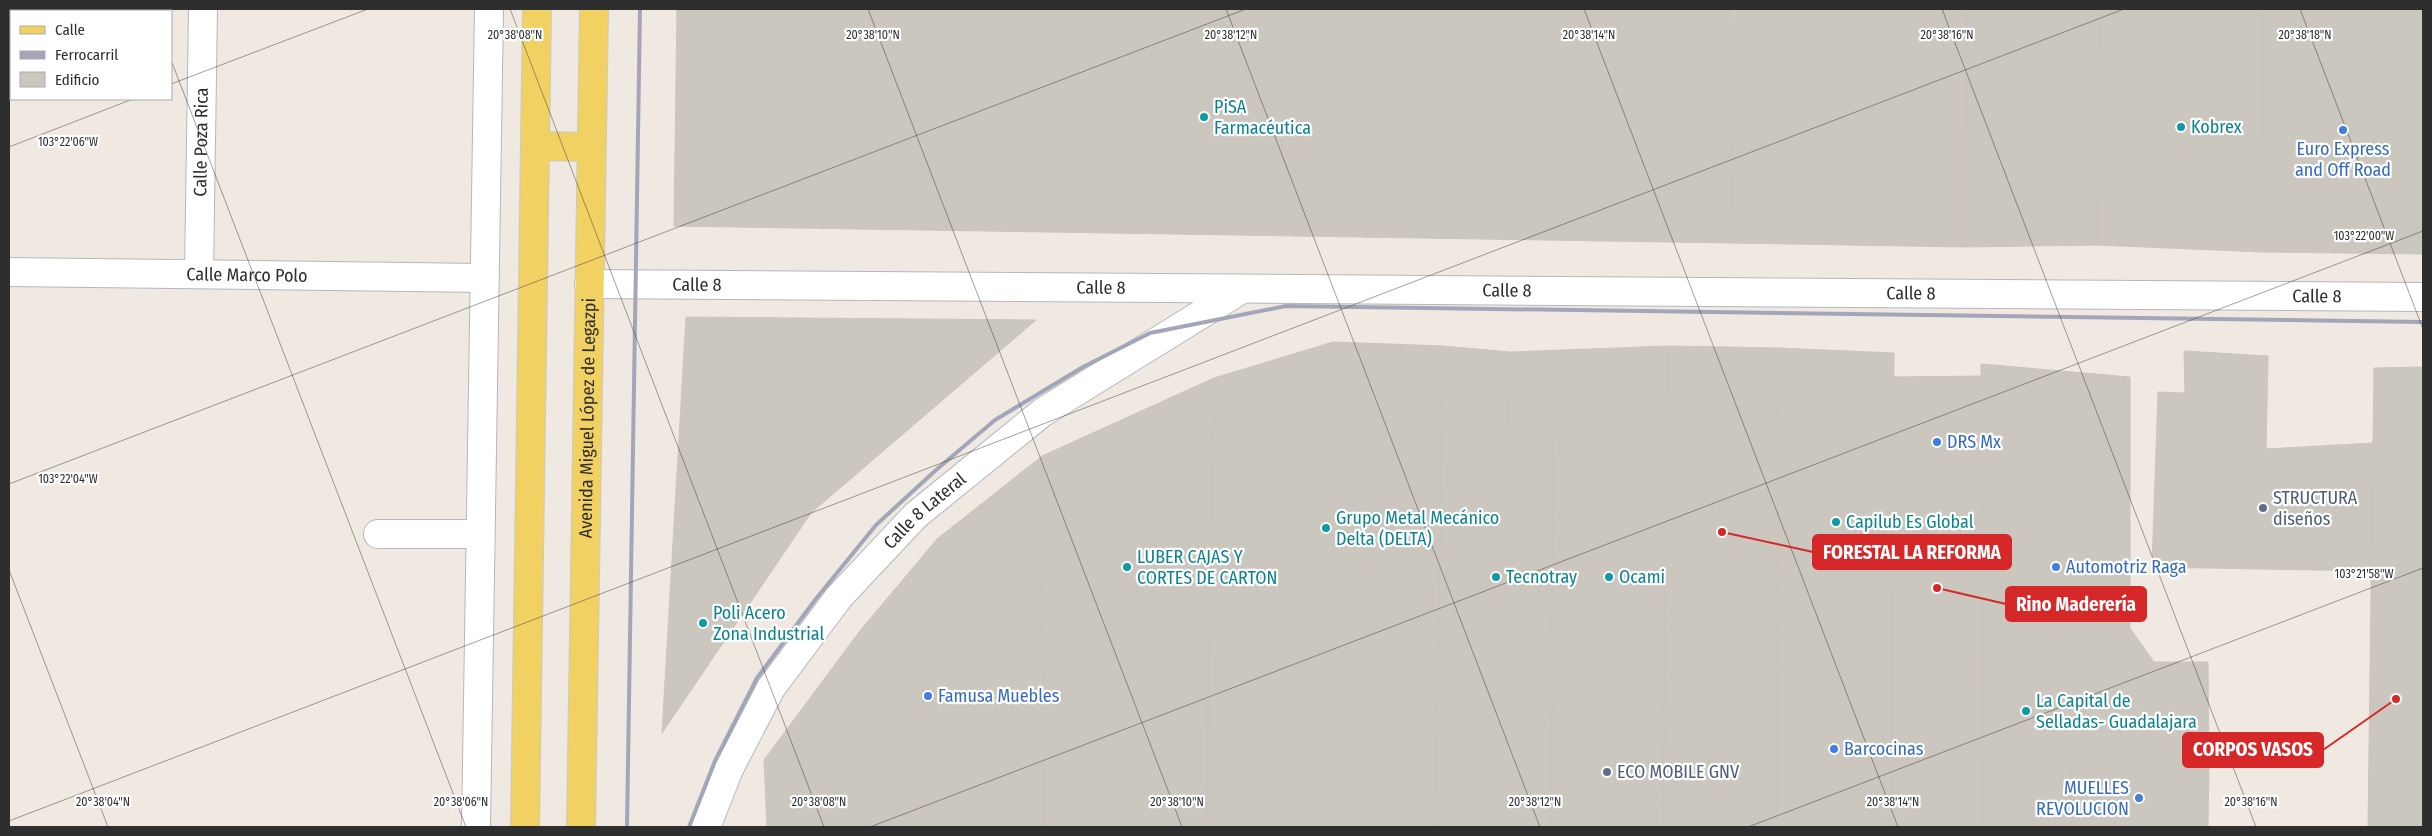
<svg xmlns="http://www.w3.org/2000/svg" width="2432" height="836" font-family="'Fira Sans Condensed',sans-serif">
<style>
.building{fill:#cbc7bf;stroke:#cbc5ba}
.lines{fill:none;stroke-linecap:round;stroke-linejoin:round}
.minor-casing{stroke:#b4b7c1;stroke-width:30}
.major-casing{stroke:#c9c9c9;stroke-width:30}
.minor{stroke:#fff;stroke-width:28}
.major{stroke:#f2d163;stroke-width:28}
.rail{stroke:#a3a6b8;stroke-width:4}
.ticks{fill:none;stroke:#2e2e2e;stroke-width:1;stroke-opacity:0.45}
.culture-dot{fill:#0f9aa8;stroke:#fff;stroke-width:2}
.shop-dot{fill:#3f7fe0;stroke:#fff;stroke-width:2}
.service-dot{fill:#5c6f8a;stroke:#fff;stroke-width:2}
.labels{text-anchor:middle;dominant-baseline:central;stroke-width:4.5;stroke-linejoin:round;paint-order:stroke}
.culture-label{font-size:18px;fill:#0d838f;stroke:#fff;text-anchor:start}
.street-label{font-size:18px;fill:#2e2e2e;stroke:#fff}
.shop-label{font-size:18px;fill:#366cbe;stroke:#fff;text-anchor:start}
.service-label{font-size:18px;fill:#4e5e75;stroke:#fff;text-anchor:start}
.ticks-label{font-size:12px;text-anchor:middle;fill:#2e2e2e;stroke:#fff;stroke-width:4.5;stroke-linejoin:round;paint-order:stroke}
.leader{fill:none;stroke:#d62828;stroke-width:2}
.callout-dot{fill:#d62828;stroke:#fff;stroke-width:2}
.callout{fill:#d62828;stroke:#d62828;stroke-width:2}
.callout-label{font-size:19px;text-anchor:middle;font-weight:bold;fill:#fff}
</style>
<rect width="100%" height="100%" fill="#efe9e1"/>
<path class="building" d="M677,9h1057l-3,234 -1057,-17z
M1735,9h232l-1,238 -235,-4z
M1967,9h133l-3,236 -131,2z
M2100,9h163l-1,243 -165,-7z
M2263,9h160v245l-161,-2z
M686,317l350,3 -225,193 -149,220z
M1333,342l110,4 -8,481h-229l8,-449z
M1443,346l67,6 -3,88 46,-2 -2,389h-116z
M1668,346l111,2 -2,479h-114z
M1668,346l-4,371 -112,-3 1,-276 -46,2 3,-88z
M1779,348l115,5 -2,317 -115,-2z
M2184,351l84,5 -2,93 107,-6 -2,128 -219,-4 6,-175 27,1z
M1981,364l149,13v251l24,34h54l1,101 -139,5 -1,-113 -86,-1z
M2423,367v460h-55l6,-459z
M1981,376l1,130 -89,1 1,-130z
M1214,378l-5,300h-166l-1,-222z
M1042,456l2,360 -163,-1v12h-60l1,-53 -58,-14 95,-128 78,-93z
M1982,506l1,321h-92l2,-320z
M1983,654l86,1 1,172h-87z
M1777,668l115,2 -1,157h-114z
M1043,678h166l-3,149h-162z
M1552,714l112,3 -1,110h-112z
M764,760l58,14 -1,53h-54z
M2209,763l-1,64h-138v-59z
M881,815l163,1v11h-163z"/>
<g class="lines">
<defs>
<g id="minor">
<path id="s1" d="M9,272l475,6"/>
<path id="s2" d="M199,274l4,-265"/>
<path id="s3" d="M589,284l1834,13"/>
<path d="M378,534h102"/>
<path d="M476,827l13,-818"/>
<path id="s4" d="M706,827l23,-58 42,-81 68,-91 77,-82 127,-103 199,-123"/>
</g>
<g id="major">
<path d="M535,146l56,1"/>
<path d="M525,827l12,-818"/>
<path id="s5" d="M581,827l13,-818"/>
</g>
</defs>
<use href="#minor" class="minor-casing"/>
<use href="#major" class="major-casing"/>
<use href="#minor" class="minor"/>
<use href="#major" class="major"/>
<path class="rail" d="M627,827l13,-818
M689,827l26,-66 42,-83 58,-78 61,-75 60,-55 59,-50 88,-53 67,-34 136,-27 1137,16"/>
</g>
<path class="ticks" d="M152,9l1,2M510,9l314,818M868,9l314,818M1226,9l314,818M1584,9l314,818M1942,9l314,818M2300,9l123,320M171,60l295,767M171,84l197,-75M9,147l124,-48M9,484l1237,-475M9,570l99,257M9,821l2115,-812M870,827l1553,-596M1748,827l675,-259"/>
<g class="culture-dot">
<circle cx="1204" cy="117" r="5"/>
<circle cx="2181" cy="127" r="5"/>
<circle cx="1836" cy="522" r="5"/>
<circle cx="1326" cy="528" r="5"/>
<circle cx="1127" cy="567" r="5"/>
<circle cx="1496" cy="577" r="5"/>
<circle cx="1609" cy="577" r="5"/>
<circle cx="703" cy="623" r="5"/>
<circle cx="2026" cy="711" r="5"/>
</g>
<g class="shop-dot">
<circle cx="2343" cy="130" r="5"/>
<circle cx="1937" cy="442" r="5"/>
<circle cx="2056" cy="567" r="5"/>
<circle cx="928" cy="696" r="5"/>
<circle cx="1834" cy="749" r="5"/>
<circle cx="2139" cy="798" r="5"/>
</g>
<g class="service-dot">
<circle cx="2263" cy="508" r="5"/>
<circle cx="1607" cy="772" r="5"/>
</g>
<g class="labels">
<g class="culture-label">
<text x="1214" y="107">PiSA<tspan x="1214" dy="21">Farmacéutica</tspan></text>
<text x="2191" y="127">Kobrex</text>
<text x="1336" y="518">Grupo Metal Mecánico<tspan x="1336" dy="21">Delta (DELTA)</tspan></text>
<text x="1846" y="522">Capilub Es Global</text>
<text x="1137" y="557">LUBER CAJAS Y<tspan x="1137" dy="21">CORTES DE CARTON</tspan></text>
<text x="1506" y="577">Tecnotray</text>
<text x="1619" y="577">Ocami</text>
<text x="713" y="613">Poli Acero<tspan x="713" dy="21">Zona Industrial</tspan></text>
<text x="2036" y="701">La Capital de<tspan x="2036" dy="21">Selladas- Guadalajara</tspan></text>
</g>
<g class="street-label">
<text stroke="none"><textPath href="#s2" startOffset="132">Calle Poza Rica</textPath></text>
<text stroke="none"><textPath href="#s1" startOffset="238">Calle Marco Polo</textPath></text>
<text stroke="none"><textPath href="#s3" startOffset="108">Calle 8</textPath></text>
<text stroke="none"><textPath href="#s3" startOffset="512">Calle 8</textPath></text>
<text stroke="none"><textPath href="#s3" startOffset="918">Calle 8</textPath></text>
<text stroke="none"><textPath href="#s3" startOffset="1322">Calle 8</textPath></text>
<text stroke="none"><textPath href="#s3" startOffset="1728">Calle 8</textPath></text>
<text stroke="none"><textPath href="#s5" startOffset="409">Avenida Miguel López de Legazpi</textPath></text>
<text stroke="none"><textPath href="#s4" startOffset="389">Calle 8 Lateral</textPath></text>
</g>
<g class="shop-label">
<text x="2343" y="149" text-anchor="middle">Euro Express<tspan x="2343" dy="21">and Off Road</tspan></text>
<text x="1947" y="442">DRS Mx</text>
<text x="2066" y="567">Automotriz Raga</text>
<text x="938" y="696">Famusa Muebles</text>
<text x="1844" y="749">Barcocinas</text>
<text x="2129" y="788" text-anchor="end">MUELLES<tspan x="2129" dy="21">REVOLUCION</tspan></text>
</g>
<g class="service-label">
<text x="2273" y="498">STRUCTURA<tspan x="2273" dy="21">diseños</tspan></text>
<text x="1617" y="772">ECO MOBILE GNV</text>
</g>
</g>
<g class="ticks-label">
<text x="515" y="39">20°38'08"N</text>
<text x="1589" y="39">20°38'14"N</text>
<text x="873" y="39">20°38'10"N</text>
<text x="1231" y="39">20°38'12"N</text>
<text x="1947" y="39">20°38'16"N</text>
<text x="2305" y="39">20°38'18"N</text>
<text x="68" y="146">103°22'06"W</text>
<text x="2364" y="240">103°22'00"W</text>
<text x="68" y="483">103°22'04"W</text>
<text x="2364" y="578">103°21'58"W</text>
<text x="103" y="806">20°38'04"N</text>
<text x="461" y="806">20°38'06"N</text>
<text x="819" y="806">20°38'08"N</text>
<text x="1177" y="806">20°38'10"N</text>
<text x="1535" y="806">20°38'12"N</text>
<text x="1893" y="806">20°38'14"N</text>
<text x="2251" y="806">20°38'16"N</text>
</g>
<path class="leader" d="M1722 532L1813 552M1937 588L2006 604M2396 699L2323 750"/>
<g class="callout-dot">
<circle cx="1722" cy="532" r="5"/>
<circle cx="1937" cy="588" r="5"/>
<circle cx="2396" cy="699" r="5"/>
</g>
<g class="callout">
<rect x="1813" y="535" width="198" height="34" rx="5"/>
<rect x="2006" y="587" width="140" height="34" rx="5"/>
<rect x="2183" y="733" width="140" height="34" rx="5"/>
</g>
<g class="callout-label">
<text x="1912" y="559">FORESTAL LA REFORMA</text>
<text x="2076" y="611">Rino Maderería</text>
<text x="2253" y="756">CORPOS VASOS</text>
</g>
<rect width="2432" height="836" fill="none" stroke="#2e2e2e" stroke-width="20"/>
<rect x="10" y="10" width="162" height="90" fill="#ffffff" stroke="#ababab"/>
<rect x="20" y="26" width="25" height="8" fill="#f2d163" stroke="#ababab"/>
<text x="55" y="35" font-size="15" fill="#2e2e2e">Calle</text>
<rect x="20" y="51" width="25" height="8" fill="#a3a6b8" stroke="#ababab"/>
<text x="55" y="60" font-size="15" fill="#2e2e2e">Ferrocarril</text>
<rect x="20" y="72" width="25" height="15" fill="#cbc7bf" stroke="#ababab"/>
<text x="55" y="85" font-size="15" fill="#2e2e2e">Edificio</text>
</svg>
